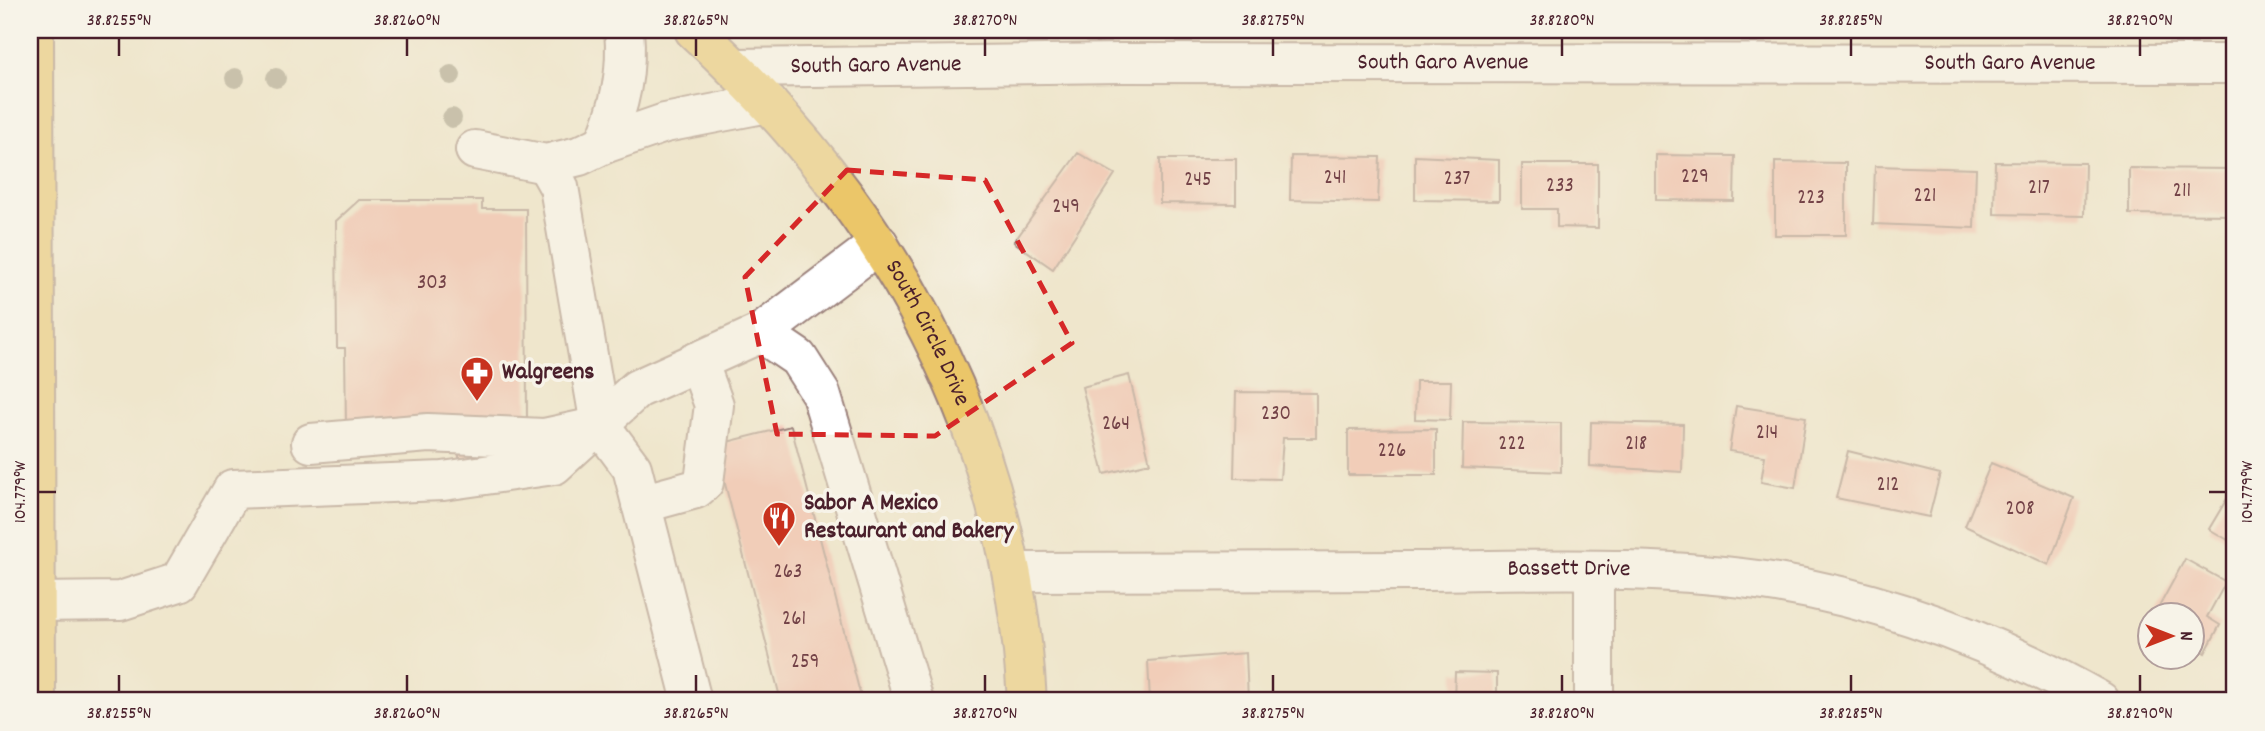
<svg xmlns="http://www.w3.org/2000/svg" width="2265" height="731" font-family="Dekko,sans-serif">
<style>
.building{fill:#f3afa1}
.lines{fill:none;stroke-linecap:round;stroke-linejoin:round}
.minor-casing{stroke:#9c827c;stroke-width:42}
.major-casing{stroke:#9c827c;stroke-width:42}
.minor{stroke:#fff;stroke-width:38}
.major{stroke:#ebc669;stroke-width:38}
.tree{fill:#9c9684}
.marked{fill:none;stroke:#d62828;stroke-width:5;stroke-dasharray:14 9;stroke-linejoin:round}
.ticks{fill:none;stroke:#4a1f2b;stroke-width:2.5}
.labels{text-anchor:middle;dominant-baseline:central;stroke-width:7;stroke-linejoin:round;paint-order:stroke}
.number-label{font-size:21px;fill:#744348}
.street-label{font-size:24px;fill:#4a1f2b;stroke:#f7f3e8}
.poi-label{font-size:24px;font-weight:bold;fill:#4a1f2b;stroke:#f7f3e8;text-anchor:start}
.neatline{fill:none;stroke:#4a1f2b;stroke-width:2.5}
.ticks-label{font-size:18px;text-anchor:middle;fill:#4a1f2b}
</style>
<rect width="100%" height="100%" fill="#f7f3e8"/>
<filter id="ink" filterUnits="userSpaceOnUse"><feTurbulence type="fractalNoise" baseFrequency=".0143" numOctaves="2"/><feDisplacementMap in="SourceGraphic" scale="14" xChannelSelector="R" yChannelSelector="G"/><feConvolveMatrix kernelMatrix="1 2 1 2 8 2 1 2 1" color-interpolation-filters="sRGB"/></filter>
<filter id="wash" filterUnits="userSpaceOnUse"><feTurbulence type="fractalNoise" baseFrequency=".00686" numOctaves="4" result="noise"/><feDisplacementMap in="SourceGraphic" scale="28" xChannelSelector="R" yChannelSelector="G"/><feGaussianBlur stdDeviation="1.57" result="paint"/><feColorMatrix in="noise" values="0 0 0 0 0 0 0 0 0 0 0 0 0 0 0 0 0 1.4 0 .05"/><feComposite in="paint" operator="in"/></filter>
<g filter="url(#wash)">
<rect width="100%" height="100%" fill="#efe6cc"/>
<g id="blocks">
<path class="building" d="M1078,153l37,21 -62,95 -39,-27z
M1656,155l79,1 -1,45 -78,-1z
M1291,156l89,1 -2,45 -88,-2z
M1415,156l84,4v41l-84,-1z
M1160,159h76v45l-76,-1z
M1775,162l71,1v72h-71z
M1995,162l90,1 -1,53 -90,-2z
M1522,164h76v64l-41,-1v-18h-35z
M1875,166l101,3 -2,59 -101,-4z
M2129,168l106,1v46l-106,-1z
M359,200h123v9h44l1,219 -19,30h-49l1,-34 -114,3 -1,-79h-8l-1,-127z
M1129,375l21,88 -46,11 -22,-87z
M1416,381h35l-1,39 -35,-1z
M1236,392l80,1v45h-33l-3,41 -46,-1z
M1736,406l70,11 -11,71 -34,-6 4,-26 -36,-5z
M1463,422l98,1v49l-99,-4z
M1591,422l92,2 -1,48 -92,-6z
M791,426l71,275h-81l-66,-256z
M1436,429v46h-88v-45z
M1848,451l92,23 -11,43 -93,-19z
M1991,463l83,35 -25,67 -84,-39z
M2235,485v59l-26,-15z
M2185,559l41,23 -19,35 13,8 -15,28 -13,-8v-29h-38z
M1246,653l2,48h-98l-2,-40z
M1455,672l42,1v28h-43z"/>
</g>
</g>
<g filter="url(#ink)">
<use href="#blocks" fill-opacity="0" stroke="#9c827c" stroke-width="2"/>
<g class="lines">
<defs>
<g id="minor">
<path id="s1" d="M736,68l386,-5 1113,1"/>
<path d="M604,144c16,-38 24,-73 20,-114"/>
<path d="M475,150l71,14 33,-8 25,-12 61,-21 103,-20"/>
<path d="M546,164l13,23 41,238 32,43 60,233"/>
<path d="M761,333l37,25 23,36 93,307"/>
<path d="M311,443l117,-10 116,5 51,-11"/>
<path d="M641,504l55,-15 8,-7 10,-77 -16,-44"/>
<path id="s2" d="M1014,572c133,-1 267,-1 401,-1 120,-1 243,-7 362,12 115,19 222,61 323,118"/>
<path d="M35,602l85,-1 59,-19 54,-93 210,-8 111,-16 83,-76 124,-56 118,-89"/>
<path d="M1594,701v-131"/>
</g>
<g id="major">
<path d="M34,30l2,671"/>
<path id="s3" d="M694,30c198,181 318,400 333,671"/>
</g>
</defs>
<use href="#minor" class="minor-casing"/>
<use href="#major" class="major-casing"/>
<use href="#minor" class="minor"/>
<use href="#major" class="major"/>
</g>
<g class="tree">
<circle cx="451" cy="75" r="10"/>
<circle cx="235" cy="78" r="10"/>
<circle cx="276" cy="78" r="10"/>
<circle cx="452" cy="118" r="10"/>
</g>
</g>
<path d="M0 0H2265V731H0ZM847,170l138,10 87,163 -137,93 -158,-2 -32,-157z" fill="#efe6cc" fill-opacity=".55" fill-rule="evenodd"/>
<path class="marked" d="M847,170l138,10 87,163 -137,93 -158,-2 -32,-157z"/>
<path class="ticks" d="M119,38v18M407,38v18M696,38v18M985,38v18M1273,38v18M1562,38v18M1851,38v18M2140,38v18M38,492h18M2209,492h17M119,675v17M407,675v17M696,675v17M985,675v17M1273,675v17M1562,675v17M1851,675v17M2140,675v17"/>
<defs>
<symbol id="pharmacy-pin" viewBox="-11 -11 22 30"><path d="M0 17L-7.5 6A9.5 9.5 0 1 1 7.5 6Z" fill="#c8321e" stroke="#f7f3e8"/><path d="M-2-6h4v4h4v4h-4v4h-4v-4h-4v-4h4Z" fill="#fff"/></symbol>
<symbol id="restaurant-pin" viewBox="-11 -11 22 30"><path d="M0 17L-7.5 6A9.5 9.5 0 1 1 7.5 6Z" fill="#c8321e" stroke="#f7f3e8"/><path d="M-5-6h1v4h1v-4h1v4h1v-4h1v5L-1.5 .5V6h-2V.5L-5-1ZM5-6V6H3V1.5H1.5Q1.5-4 5-6Z" fill="#fff"/></symbol>
</defs>
<g fill-rule="evenodd">
<use href="#pharmacy-pin" x="458" y="354" width="38" height="52"/>
<use href="#restaurant-pin" x="760" y="499" width="38" height="52"/>
</g>
<g class="labels">
<g class="number-label">
<text x="1695" y="178">229</text>
<text x="1335" y="179">241</text>
<text x="1457" y="180">237</text>
<text x="1198" y="181">245</text>
<text x="1560" y="187">233</text>
<text x="2039" y="189">217</text>
<text x="2182" y="192">211</text>
<text x="1925" y="197">221</text>
<text x="1811" y="199">223</text>
<text x="1066" y="208">249</text>
<text x="432" y="284">303</text>
<text x="1276" y="415">230</text>
<text x="1116" y="425">264</text>
<text x="1767" y="434">214</text>
<text x="1512" y="445">222</text>
<text x="1636" y="445">218</text>
<text x="1392" y="452">226</text>
<text x="1888" y="486">212</text>
<text x="2020" y="510">208</text>
<text x="788" y="573">263</text>
<text x="794" y="620">261</text>
<text x="805" y="663">259</text>
</g>
<g class="street-label">
<text stroke="none"><textPath href="#s1" startOffset="707">South Garo Avenue</textPath></text>
<text stroke="none"><textPath href="#s1" startOffset="1274">South Garo Avenue</textPath></text>
<text stroke="none"><textPath href="#s1" startOffset="140">South Garo Avenue</textPath></text>
<text stroke="none"><textPath href="#s3" startOffset="385">South Circle Drive</textPath></text>
<text stroke="none"><textPath href="#s2" startOffset="555">Bassett Drive</textPath></text>
</g>
<g class="poi-label">
<text x="502" y="373">Walgreens</text>
<text x="804" y="504">Sabor A Mexico<tspan x="804" dy="28">Restaurant and Bakery</tspan></text>
</g>
</g>
<rect width="2265" height="731" fill="none" stroke="#f7f3e8" stroke-width="77"/>
<g transform="translate(2171 636) rotate(90)"><circle r="33" fill="#f7f3e8" stroke="#b29e9c" stroke-width="2"/>
<path d="M0-5L12 26L0 18L-12 26Z" fill="#c8321e"/>
<text y="-10" font-size="19" font-weight="bold" text-anchor="middle" fill="#4a1f2b">N</text>
</g>
<rect x="38" y="38" width="2188" height="654" class="neatline"/>
<g class="ticks-label">
<text x="119" y="25">38.8255°N</text>
<text x="407" y="25">38.8260°N</text>
<text x="696" y="25">38.8265°N</text>
<text x="985" y="25">38.8270°N</text>
<text x="1273" y="25">38.8275°N</text>
<text x="1562" y="25">38.8280°N</text>
<text x="1851" y="25">38.8285°N</text>
<text x="2140" y="25">38.8290°N</text>
<text transform="translate(2246 492) rotate(-90)" y="6">104.779°W</text>
<text transform="translate(19 492) rotate(-90)" y="6">104.779°W</text>
<text x="119" y="718">38.8255°N</text>
<text x="407" y="718">38.8260°N</text>
<text x="696" y="718">38.8265°N</text>
<text x="985" y="718">38.8270°N</text>
<text x="1273" y="718">38.8275°N</text>
<text x="1562" y="718">38.8280°N</text>
<text x="1851" y="718">38.8285°N</text>
<text x="2140" y="718">38.8290°N</text>
</g>
</svg>
